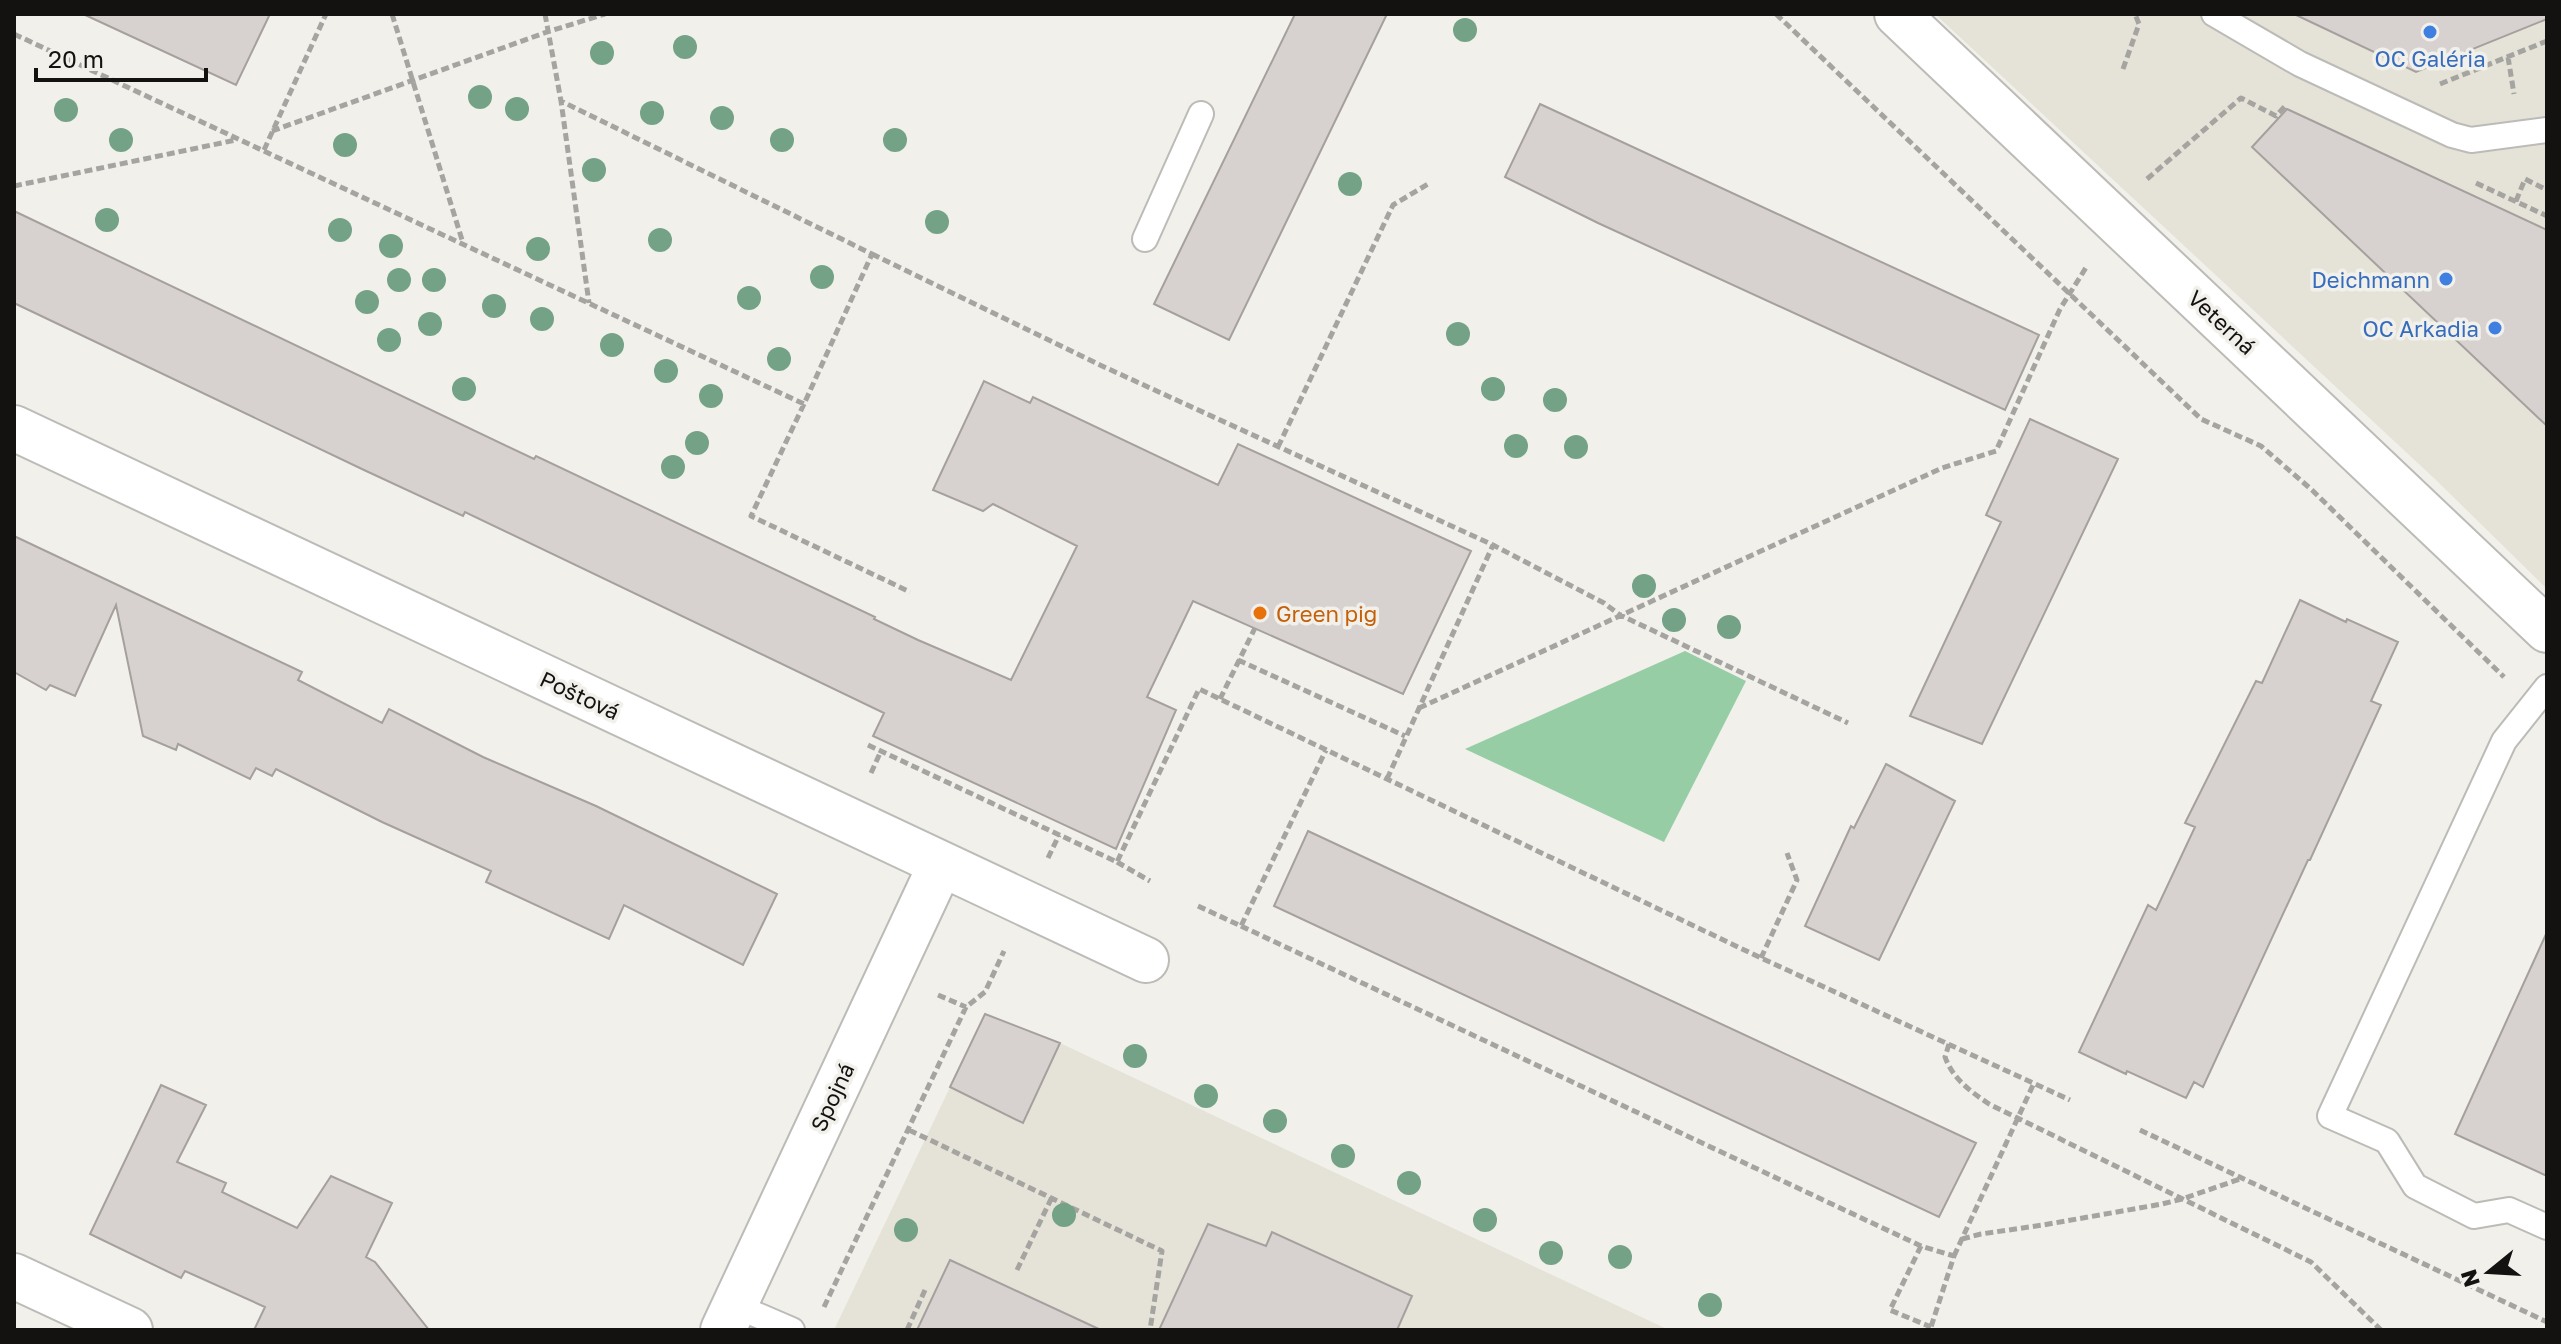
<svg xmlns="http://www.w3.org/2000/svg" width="2561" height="1344" font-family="'Golos Text',sans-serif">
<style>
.built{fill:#e5e3d7}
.green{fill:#96cda5}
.building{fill:#d7d2d0;stroke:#a5a09e;stroke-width:2}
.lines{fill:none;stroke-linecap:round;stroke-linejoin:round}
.lane-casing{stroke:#bcbbb7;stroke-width:28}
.street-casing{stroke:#bcbbb7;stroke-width:48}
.path{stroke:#a5a4a1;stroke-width:5;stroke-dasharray:8 4;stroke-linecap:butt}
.lane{stroke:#fff;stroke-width:24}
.street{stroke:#fff;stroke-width:44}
.tree{fill:#74a286}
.shop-dot{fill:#3f7fe0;stroke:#f1f0eb;stroke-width:3}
.food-dot{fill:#e8710a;stroke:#f1f0eb;stroke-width:3}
.labels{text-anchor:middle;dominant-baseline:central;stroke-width:7;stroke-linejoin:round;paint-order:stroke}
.shop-label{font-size:22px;fill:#366cbe;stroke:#f1f0eb;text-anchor:end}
.street-label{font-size:22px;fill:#131211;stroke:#f1f0eb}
.food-label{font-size:22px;fill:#c56008;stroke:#f1f0eb;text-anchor:start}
</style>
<rect width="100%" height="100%" fill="#f1f0eb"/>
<path class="built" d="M1935,14h612v575l-111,-109z
M985,1014l75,29 609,287h-835z"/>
<path class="green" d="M1685,651l61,30 -82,161 -199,-93z"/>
<path class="building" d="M83,14h187l-34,71z
M1295,14h92l-158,326 -75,-36z
M2294,14h253v5l-131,53z
M1540,104l499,231 -34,75 -407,-187 -93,-46z
M2287,109l260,121v196l-295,-279z
M14,211l520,248 2,-3 339,161 -1,2 44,21 93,40 66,-134 -84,-42 -10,7 -50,-21 51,-109 46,22 3,-6 185,88 20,-41 233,107 -68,143 -210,-93 -46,96 29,13 -60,139 -243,-113 11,-23 -419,-201 -2,4 -99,-46 -350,-167z
M2030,419l88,40 -136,285 -72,-28 91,-194 -15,-7z
M14,536l288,136 -4,8 84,43 7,-14 94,48 113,49 181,88 -34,71 -119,-60 -15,34 -123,-57 5,-11 -109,-49 -106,-53 -4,7 -16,-8 -6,11 -72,-35 -2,6 -33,-14 -27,-131 -41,91 -25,-11 -4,5 -32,-18z
M2300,600l46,22 1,-3 51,23 -27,59 10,4 -71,155h-2l-105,227 -9,-5 -8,16 -59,-27 -1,3 -47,-22 69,-147 8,5 39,-83 -10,-4 71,-142 6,2z
M1886,764l69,37 -76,159 -74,-34 46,-100 3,2z
M1308,831l668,312 -37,74 -665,-311z
M2547,932v244l-92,-42z
M985,1014l75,29 -37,80 -73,-36z
M161,1085l45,20 -29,57 49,21 -4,9 75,36 34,-52 61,27 -26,54 9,5 54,68h-175l11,-23 -80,-36 -4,7 -91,-44z
M1208,1224l58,22 6,-14 140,64 -15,34h-238z
M950,1260l151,70h-184z"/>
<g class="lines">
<defs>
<path id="lane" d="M2214,14l86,50 152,71 19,5 76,-10
M1145,239l56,-125
M2547,687l-43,54 -174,375 57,25 28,45 59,30 35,-6 38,17
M736,1306l56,24"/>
<path id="street" d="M1897,14l650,616
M14,428l1132,532
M14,1276l116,54
M723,1330l218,-466"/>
</defs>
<use href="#lane" class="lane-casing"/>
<use href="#street" class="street-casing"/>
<path class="path" d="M392,14l71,229
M545,14l16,87
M1776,14l425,405 60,27 51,44 192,187
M14,34l790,370 68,-150 -311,-153 28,202
M2508,57l6,37
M2123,69l16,-45 -4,-10
M2440,84l107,-43
M272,131l275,-99 58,-18
M264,150l62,-136
M2147,179l94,-81 35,18 10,-11
M2476,183l71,33
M14,186l222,-46
M2516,201l9,-22 22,11
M872,254l228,111 393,180 111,58 16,12 228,108
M804,404l-53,112 159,76
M1278,447l115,-242 35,-21
M1238,660l167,76
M1220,699l35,-71
M1419,708l523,-240 54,-17 64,-142 27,-43
M868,745l249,117 82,-173 562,269 309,142
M871,773l10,-22
M1387,779l106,-234
M1048,858l11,-23
M1117,862l33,19
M1198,906l43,20 85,-176
M1241,926l680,320 33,10 -24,74
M1761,958l36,-78 -10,-27
M938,995l28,12
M1949,1044l-4,13c8,22 25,34 44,47l322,158 70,68
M909,1130l253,121 -12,79
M2140,1130l407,192
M1962,1239l19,-5 62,-9 119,-21 20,-5 58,-20
M1921,1246l-31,64 41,17
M1954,1256l80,-173
M1017,1270l35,-73
M824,1307l142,-300 19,-15 19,-41
M907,1330l18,-40"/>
<use href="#lane" class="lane"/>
<use href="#street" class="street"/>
</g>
<g class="tree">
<circle cx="1465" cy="30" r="12"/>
<circle cx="685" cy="47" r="12"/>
<circle cx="602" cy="53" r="12"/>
<circle cx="480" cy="97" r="12"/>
<circle cx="517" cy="109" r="12"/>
<circle cx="66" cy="110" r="12"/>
<circle cx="652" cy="113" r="12"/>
<circle cx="722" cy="118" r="12"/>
<circle cx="121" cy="140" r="12"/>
<circle cx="782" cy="140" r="12"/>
<circle cx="895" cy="140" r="12"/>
<circle cx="345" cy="145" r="12"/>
<circle cx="594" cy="170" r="12"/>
<circle cx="1350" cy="184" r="12"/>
<circle cx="107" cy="220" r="12"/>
<circle cx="937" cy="222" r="12"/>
<circle cx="340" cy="230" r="12"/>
<circle cx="660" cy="240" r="12"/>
<circle cx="391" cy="246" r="12"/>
<circle cx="538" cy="249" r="12"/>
<circle cx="822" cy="277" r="12"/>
<circle cx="399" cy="280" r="12"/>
<circle cx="434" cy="280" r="12"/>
<circle cx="749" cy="298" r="12"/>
<circle cx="367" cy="302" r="12"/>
<circle cx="494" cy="306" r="12"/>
<circle cx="542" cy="319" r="12"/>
<circle cx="430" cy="324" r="12"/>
<circle cx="1458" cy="334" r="12"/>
<circle cx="389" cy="340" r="12"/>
<circle cx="612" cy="345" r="12"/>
<circle cx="779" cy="359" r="12"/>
<circle cx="666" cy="371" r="12"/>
<circle cx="464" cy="389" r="12"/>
<circle cx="1493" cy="389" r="12"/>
<circle cx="711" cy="396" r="12"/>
<circle cx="1555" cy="400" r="12"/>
<circle cx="697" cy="443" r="12"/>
<circle cx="1516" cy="446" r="12"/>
<circle cx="1576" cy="447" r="12"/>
<circle cx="673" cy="467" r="12"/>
<circle cx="1644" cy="586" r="12"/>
<circle cx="1674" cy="620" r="12"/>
<circle cx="1729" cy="627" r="12"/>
<circle cx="1135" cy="1056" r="12"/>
<circle cx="1206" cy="1096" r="12"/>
<circle cx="1275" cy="1121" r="12"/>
<circle cx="1343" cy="1156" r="12"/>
<circle cx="1409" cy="1183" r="12"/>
<circle cx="1064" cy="1215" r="12"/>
<circle cx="1485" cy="1220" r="12"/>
<circle cx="906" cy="1230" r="12"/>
<circle cx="1551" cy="1253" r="12"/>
<circle cx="1620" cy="1257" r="12"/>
<circle cx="1710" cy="1305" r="12"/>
</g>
<g class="shop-dot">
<circle cx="2430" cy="32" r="8"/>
<circle cx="2446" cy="279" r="8"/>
<circle cx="2495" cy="328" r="8"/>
</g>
<circle class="food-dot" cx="1260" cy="613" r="8"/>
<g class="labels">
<g class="shop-label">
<text x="2430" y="58" text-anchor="middle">OC Galéria</text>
<text x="2430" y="279">Deichmann</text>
<text x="2479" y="328">OC Arkadia</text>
</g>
<g class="street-label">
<text transform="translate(2222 322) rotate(43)">Veterná</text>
<text transform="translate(580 695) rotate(25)">Poštová</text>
<text transform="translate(832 1097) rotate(-65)">Spojná</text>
</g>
<g class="food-label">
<text x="1276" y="613">Green pig</text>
</g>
</g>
<rect width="2561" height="1344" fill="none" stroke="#131211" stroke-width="32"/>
<g transform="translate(2489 1272) rotate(252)" stroke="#f1f0eb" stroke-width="6" paint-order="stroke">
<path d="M0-6L14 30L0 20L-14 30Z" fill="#131211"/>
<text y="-12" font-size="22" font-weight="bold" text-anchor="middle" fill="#131211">N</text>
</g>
<path d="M36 68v12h170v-12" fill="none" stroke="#131211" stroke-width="4"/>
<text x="48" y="68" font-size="24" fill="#131211" stroke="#f1f0eb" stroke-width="6" paint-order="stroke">20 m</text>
</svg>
